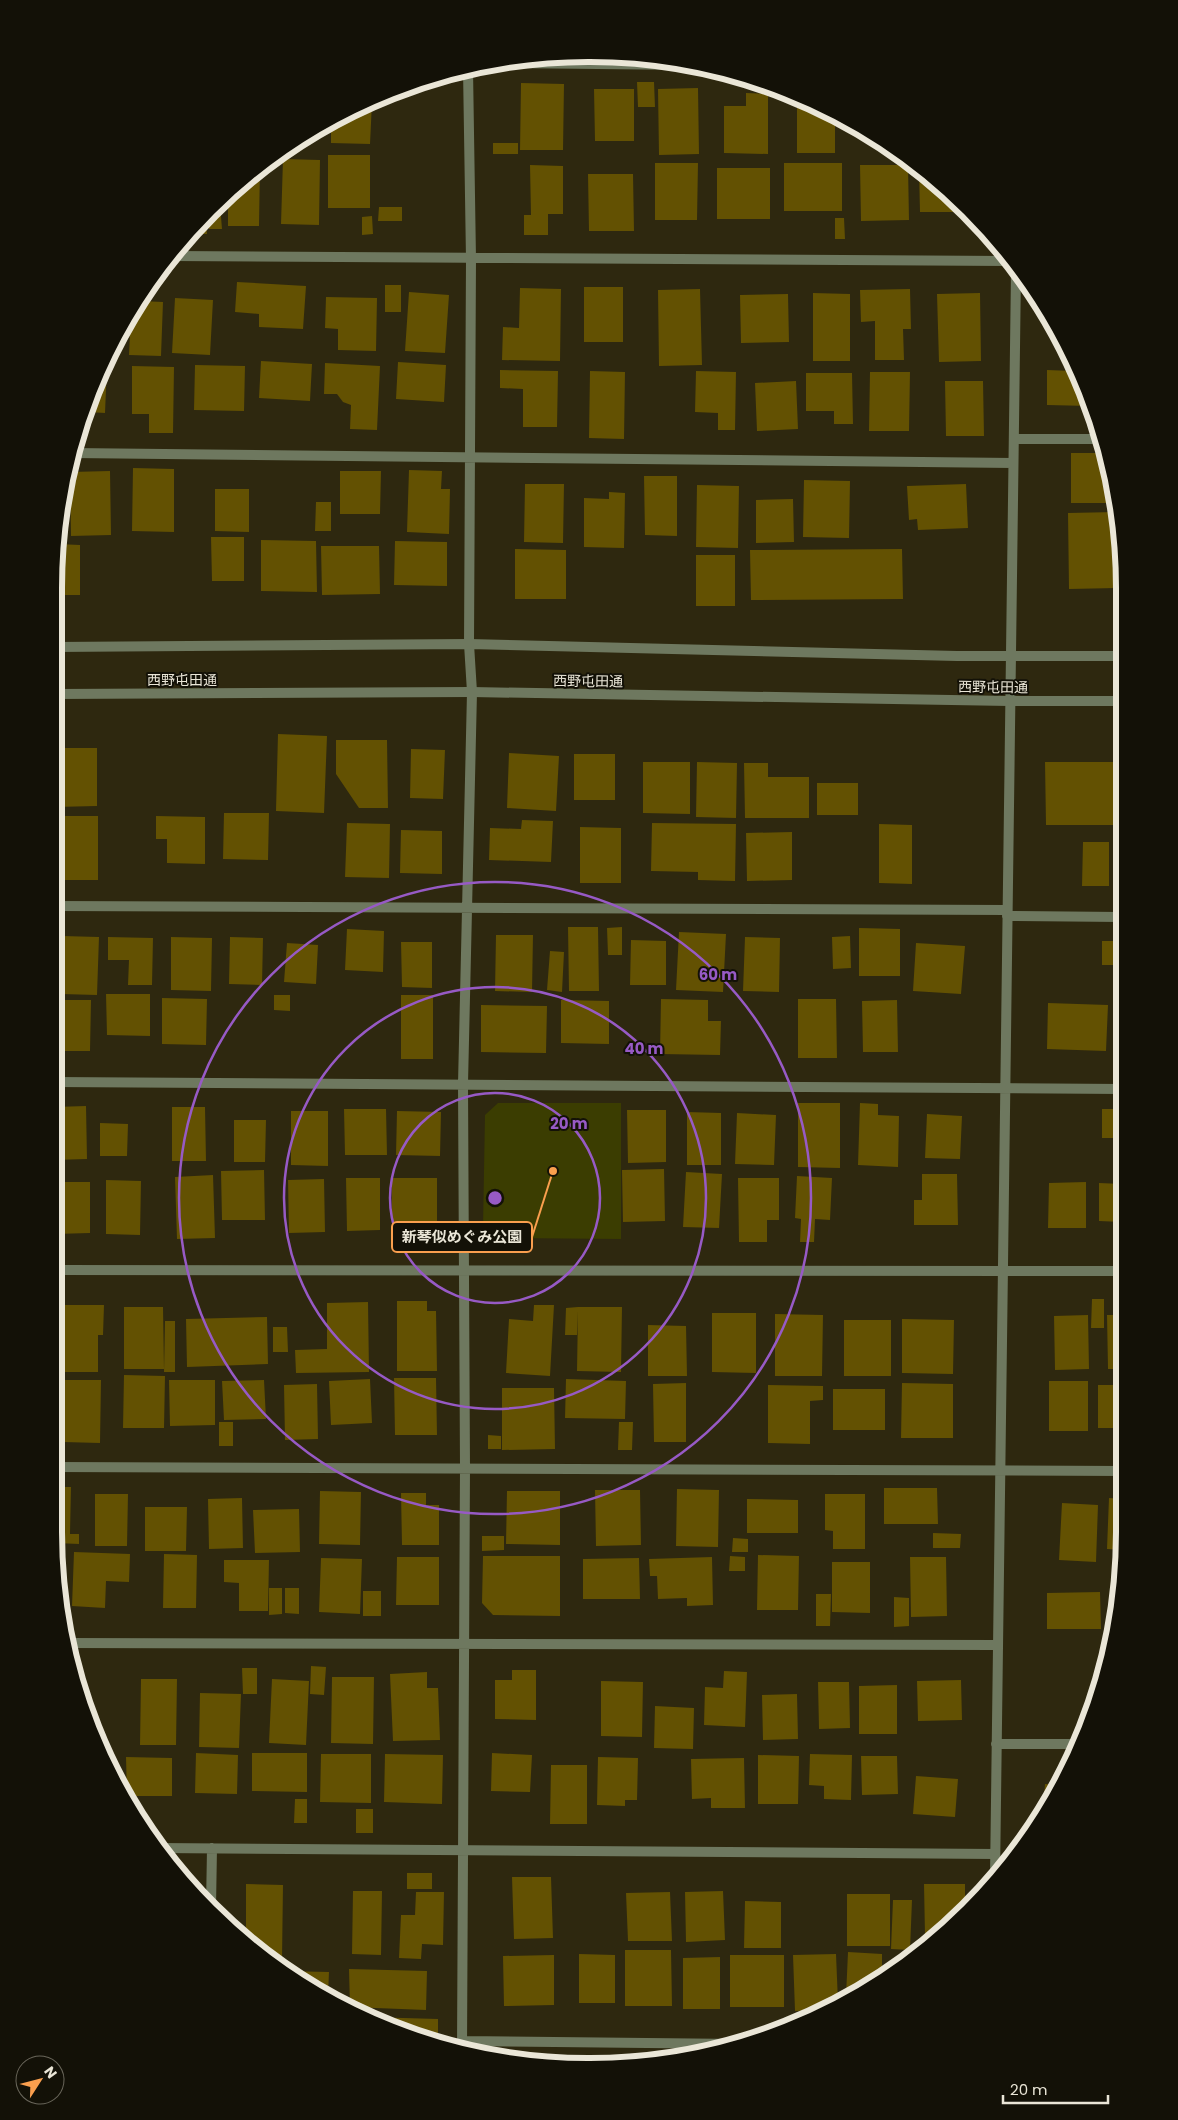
<svg xmlns="http://www.w3.org/2000/svg" width="1178" height="2120" font-family="Poppins,'Noto Sans JP',sans-serif">
<style>
.green{fill:#3b3d01}
.building{fill:#635102}
.lines{fill:none;stroke-linecap:round;stroke-linejoin:round}
.minor{stroke:#6e785f;stroke-width:10}
.tertiary{stroke:#6e785f;stroke-width:10}
.ring{fill:none;stroke:#975ac5;stroke-width:2.5}
.labels{text-anchor:middle;dominant-baseline:central;stroke-width:4;stroke-linejoin:round;paint-order:stroke}
.street-label{font-size:14px;fill:#eae6d7;stroke:#131107}
.rim{fill:none;stroke:#eae6d7;stroke-width:6}
.centre{fill:#975ac5;stroke:#131107;stroke-width:2.5}
.ring-label{font-size:15px;text-anchor:middle;font-weight:bold;fill:#975ac5;stroke:#131107;stroke-width:4;stroke-linejoin:round;paint-order:stroke}
.leader{fill:none;stroke:#fa9f4e;stroke-width:2}
.callout-dot{fill:#fa9f4e;stroke:#131107;stroke-width:2}
.callout{fill:#131107;stroke:#fa9f4e;stroke-width:2}
.callout-label{font-size:15px;text-anchor:middle;font-weight:bold;fill:#eae6d7}
</style>
<rect width="100%" height="100%" fill="#2e280f"/>
<path class="green" d="M498,1103h123v136l-128,-1 -10,-11 2,-112z"/>
<path class="building" d="M637,82h17l1,25h-17z
M521,83l43,1 -1,66h-43z
M698,88l1,66 -40,1 -1,-66z
M594,89h40v52h-39z
M746,93l22,1v60l-44,-1v-47h22z
M797,100l38,16v37h-38z
M372,102l-2,42 -39,-1v-21l21,-13z
M493,143h25v11h-25z
M328,155h42v53h-42z
M283,159l37,1 -1,65 -38,-1z
M655,163h43l-1,57h-42z
M784,163h58v48h-58z
M530,165l33,1v48h-15v21h-24v-20h7z
M860,165h48l1,55 -48,1z
M260,167l-1,59h-31v-29z
M717,168h53v51h-53z
M919,170l23,17 22,25h-44z
M588,174h45l1,57h-45z
M220,204l2,25h-13v-14z
M379,207h23v14h-24z
M372,216l1,18 -11,1v-18z
M835,218h9l1,21h-10z
M205,219h1l1,15h-18z
M237,282l69,4 -3,43 -44,-2v-13l-24,-2z
M385,285h16v27h-16z
M584,287h39v55h-39z
M520,288l41,1 -1,72 -58,-1 1,-33 16,1z
M700,289l2,76 -43,1 -1,-76z
M910,289l1,40h-8l1,31h-29v-39l-14,1 -1,-32z
M409,292l40,3 -4,58 -40,-2z
M813,293l37,1v67h-37z
M980,293l1,68 -42,1 -2,-68z
M788,294l1,48 -48,1 -1,-48z
M326,297l51,1 -1,53 -38,-1v-21l-13,-1z
M175,298l38,2 -3,55 -38,-2z
M140,301l23,1 -2,54 -32,-1 2,-41z
M261,361l51,3 -2,37 -51,-3z
M398,362l48,3 -2,37 -48,-3z
M325,363l55,3 -3,64 -27,-1 1,-24 -8,-3 -6,-8h-13z
M195,365l50,1 -1,45 -50,-1z
M107,366l-2,47 -17,-1z
M132,366l42,1 -1,66h-24v-19h-17z
M500,370l58,1 -1,56h-34v-38l-23,-1z
M1047,370l26,1 17,35 -43,-1z
M590,371l35,1 -1,67 -35,-1z
M696,371l40,1 -1,58h-17v-17l-23,-1z
M870,372h40l-1,59h-40z
M806,373h46l1,51h-19v-13h-28z
M796,381l2,48 -41,2 -2,-48z
M945,381h38l1,55h-38z
M1071,453h33l12,50h-45z
M133,468l41,1v63l-42,-1z
M409,470l33,1 -1,18h9l-1,45 -42,-2z
M110,471l1,64 -40,1 -1,-64z
M340,471h41l-1,43h-40z
M644,476h33v60l-32,-1z
M804,480l46,1 -1,57 -46,-1z
M525,484h39l-1,59 -39,-1z
M966,484l2,44 -50,2 -1,-11 -8,1 -2,-34z
M697,485l42,1 -1,62 -42,-1z
M215,489h34v43l-34,-1z
M609,492l16,1 -1,55 -40,-1v-49l25,1z
M793,499l1,43 -38,1v-43z
M316,502h15v29h-16z
M1116,512l1,76 -48,1 -1,-76z
M211,537h33v44h-32z
M261,540l55,1 1,51 -56,-1z
M395,541l52,1v44l-53,-1z
M57,544l23,1v50h-25z
M321,546h58l1,48 -58,1z
M515,549l51,1v49h-51z
M902,549l1,50 -152,1 -1,-50z
M696,555h39v51h-39z
M278,734l49,2 -3,77 -48,-2z
M336,740h51l1,68h-29l-23,-34z
M55,748h42v58l-42,1z
M411,749l34,1 -2,49 -33,-1z
M509,753l50,3 -3,55 -49,-3z
M574,754h41v46h-41z
M643,762h47v52l-47,-1z
M697,762l40,1 -1,55 -40,-1z
M1045,762h75l1,63h-75z
M744,763h24v14h41v41h-64z
M817,783h41v32h-41z
M224,813h45l-1,47 -45,-1z
M55,816h43v64h-43z
M156,816l49,1v47l-38,-1v-24h-11z
M522,820l31,1 -2,41 -62,-2 1,-32 31,1z
M347,823l43,1 -1,54 -44,-1z
M652,823l84,1 -1,57 -37,-1v-8l-47,-1z
M879,824l33,1v59l-33,-1z
M580,827l41,1v55h-41z
M401,830l41,1v43l-42,-1z
M792,832v48l-45,1 -1,-48z
M1083,842h26v44h-27z
M568,927h30l1,64h-30z
M622,927v28h-14l-1,-27z
M859,928l41,1v47h-41z
M347,929l37,2 -1,41 -38,-2z
M679,932l47,2 -3,58 -47,-2z
M496,935h37l-1,57 -37,-1z
M62,936l37,1 -2,58 -36,-1z
M850,936l1,32 -18,1 -1,-32z
M108,937l45,1 -1,47h-24l1,-25h-21z
M171,937l41,1 -1,53 -40,-1z
M230,937l33,1 -1,47 -33,-1z
M745,937l35,1 -1,54 -36,-1z
M631,940l35,1v44h-36z
M1102,941h13v24h-13z
M401,942h31v46l-30,-1z
M287,943l31,2 -2,39 -32,-2z
M916,943l49,3 -4,48 -48,-3z
M550,951l14,1 -2,40 -15,-2z
M106,994h44v42l-43,-1z
M274,995h16v16l-16,-1z
M401,995h32v64h-32z
M162,998l45,1 -1,46 -44,-1z
M661,999l47,1v21h13l-1,34 -60,-1z
M798,999h38l1,59h-39z
M54,1000h37l-1,51h-36z
M561,1000l48,1v43l-48,-1z
M897,1000l1,52h-35l-1,-51z
M1048,1003l60,2 -2,46 -59,-2z
M481,1005l66,1 -1,47 -65,-1z
M1114,1035h7v30h-7z
M798,1103h42v65l-42,-1z
M860,1103l18,1v11l21,1 -1,51 -40,-2z
M86,1106l1,53 -33,1v-53z
M172,1107h33l1,54h-34z
M344,1109h42l1,46h-42z
M1102,1109h13v29h-13z
M627,1110h39v52l-38,1z
M291,1111h37v55l-37,-1z
M397,1111l44,1 -1,44 -44,-1z
M687,1112l34,1v52h-34z
M737,1113l39,2 -2,50 -39,-1z
M927,1114l35,2 -2,43 -35,-1z
M234,1120h32l-1,42h-31z
M100,1123l28,1 -1,32h-27z
M664,1169l1,52 -42,1 -1,-52z
M264,1170l1,50h-43l-1,-49z
M686,1172l36,2 -3,54 -36,-1z
M922,1174h35l1,51h-44v-25h8z
M213,1175l2,63 -38,1 -2,-62z
M797,1176l35,2 -2,42 -15,-1 -1,23h-14l1,-23 -6,-1z
M346,1178h34v52l-33,1z
M392,1178h45v46h-45z
M738,1178h41v42h-12v22h-28z
M324,1179l1,53 -36,1 -1,-53z
M106,1180l35,1 -1,54 -34,-1z
M55,1182h35v51l-35,1z
M1086,1182v46h-38l1,-45z
M1099,1183l23,1v38l-23,-1z
M1092,1299h12v29h-13z
M397,1301h30v10h9l1,60h-40z
M368,1302l1,70 -73,1 -1,-23 32,-1v-46z
M62,1305h42l-1,30h-5v37h-36z
M534,1305h20l-4,71 -44,-3 3,-54 24,2z
M124,1307h39l1,62h-40z
M578,1307h44l-1,65 -44,-1 1,-60 -1,24h-12l1,-27z
M712,1313h44v60l-44,-1z
M775,1314l48,1 -1,61h-47z
M1088,1315l1,54 -34,1 -1,-54z
M1107,1315h15v54h-14z
M267,1317l1,47 -81,3 -1,-48z
M902,1319l52,1 -1,54 -51,-1z
M844,1320h47v56h-47z
M165,1321h10v51h-11z
M648,1325l38,1 1,50h-39z
M273,1327h14l1,25h-15z
M124,1375l41,1 -1,52h-41z
M394,1378h42l1,57h-42z
M370,1379l2,44 -41,2 -2,-44z
M566,1379l60,2 -1,38 -60,-1z
M54,1380h47l-1,63 -37,-1 1,-42h-10z
M169,1380h46v45l-45,1z
M264,1380l2,39 -42,1 -2,-39z
M1049,1381h39v50h-39z
M686,1383v59h-32l-1,-58z
M902,1383l51,1v54h-52z
M317,1384l1,55 -33,1 -1,-55z
M768,1385l55,1v14l-13,1v43l-42,-1z
M1098,1385h25v43h-25z
M502,1388h52l1,61 -53,1z
M833,1389h52v41h-52z
M54,1422h5v24h-5z
M219,1422h14v24h-14z
M619,1422h14l-1,28h-14z
M488,1435l13,1v13h-13z
M54,1487h17l-1,47h9v10l-24,-1z
M884,1488h53l1,36h-54z
M677,1489l42,1 -1,57 -42,-1z
M595,1490h45l1,55 -45,1z
M320,1491l41,1 -1,53 -41,-1z
M507,1491h53v54l-54,-1z
M401,1493h25v12h13v40h-37z
M95,1494h33l-1,52h-32z
M825,1494h40v55h-32v-18l-8,-1z
M242,1498l1,50 -34,1 -1,-50z
M1109,1498l14,1v51l-16,-1z
M747,1499l51,1v33h-51z
M1062,1503l36,2 -2,57 -37,-2z
M145,1507h42l-1,44h-41z
M299,1509l1,43 -45,1 -2,-43z
M933,1533l28,1 -1,14h-27z
M482,1536h22v14l-22,1z
M733,1538l15,1v13h-16z
M74,1552l56,2 -1,28 -23,-1 -1,27 -33,-2z
M164,1554l33,1 -1,53h-33z
M758,1555l41,1 -1,54h-41z
M483,1556h77v60l-67,-1 -11,-12z
M730,1556l15,1v14h-16z
M397,1557h42v48h-43z
M712,1557l1,48 -26,1v-8l-29,1 -1,-23h-7l-1,-17z
M910,1557h36l1,59 -36,1z
M321,1558l41,1 -2,55 -41,-2z
M639,1558l1,41h-57v-40z
M224,1560h45l-1,51h-29v-28l-15,-1z
M832,1562h38v51l-38,-1z
M269,1588h13v26l-13,1z
M285,1588h14v26l-14,-1z
M363,1591h18v25h-18z
M1100,1592l1,37h-54v-36z
M816,1594h15l-1,32h-14z
M1113,1596h5l-5,32h-1z
M894,1597l15,1v28l-15,1z
M311,1666l15,1 -2,28 -14,-1z
M242,1668h15v26h-14z
M512,1670h24v50l-41,-1v-39h17z
M724,1671l23,1 -2,55 -41,-2 1,-38 18,1z
M427,1672v16h11l2,52 -47,1 -3,-67z
M332,1677h42l-1,67 -42,-1z
M141,1679h36l-1,66h-36z
M272,1679l37,2 -3,64 -37,-2z
M961,1680l1,40 -44,1 -1,-40z
M601,1681l42,1 -1,55 -41,-1z
M818,1682h31l1,46 -31,1z
M897,1685v49h-38v-48z
M200,1693l41,1 -2,54 -40,-1z
M797,1694l1,45 -35,1 -1,-45z
M655,1706l39,2 -1,41 -39,-1z
M196,1753l42,2 -1,39 -42,-1z
M252,1753h55v39l-55,-1z
M492,1753l40,2 -2,37 -39,-1z
M321,1754h50v49l-51,-1z
M385,1754l58,1 -1,49 -58,-2z
M810,1754l42,1 -1,45 -27,-1v-13l-15,-1z
M758,1755l41,1 -1,48h-40z
M861,1756h36l1,38 -36,1z
M126,1757l46,1v38h-45z
M598,1757l40,1 -1,42h-12v6l-28,-1z
M744,1758l1,50h-34v-10l-19,1 -1,-40z
M551,1765h36v59h-37z
M916,1776l42,3 -3,38 -42,-3z
M1045,1784l13,1 -5,13 -10,14z
M295,1799h12v24h-13z
M356,1809h17v24h-17z
M407,1873h25v16h-25z
M512,1877h39l2,61 -39,1z
M246,1884l37,1 -1,75h-12l-24,-19z
M924,1884h41v25l-26,27h-14z
M353,1891h29l-1,64 -29,-1z
M723,1891l2,49 -39,2 -1,-50z
M416,1892h28l-1,53 -21,-1 -1,15 -22,-1 2,-43h14z
M670,1892l2,49h-44l-2,-48z
M847,1894h43v52h-43z
M893,1900h19l-2,50 -19,-1z
M745,1901l36,1v46h-37z
M625,1950h46l1,56h-47z
M848,1952l34,2v25l-34,17h-2z
M579,1954l36,1v48h-36z
M836,1954l2,48 -15,8 -28,1 -2,-56z
M554,1955v50l-50,1 -1,-50z
M730,1955h54v52h-54z
M720,1957v52h-37v-51z
M349,1969l78,2 -1,39 -76,-3z
M285,1971l44,1 -1,24 -36,-20z
M369,2017l69,2v25l-54,-19z"/>
<g class="lines">
<path class="minor" d="M505,63l183,2
M172,256l835,5
M1014,439h87
M72,453l941,10
M54,906l953,4
M1007,916l114,1
M54,1082l1068,7
M54,1270l1068,1
M54,1467l1069,4
M66,1643l931,2
M996,1744h79
M158,1848l837,6
M995,1877l21,-1606
M211,1907l1,-59
M462,2041l278,3
M462,2050l3,-582 -2,-384 9,-392 -3,-48 2,-385 -3,-190"/>
<path class="tertiary" d="M55,647l414,-3 488,12h163
M55,694l417,-2 537,9h111"/>
</g>
<g class="ring">
<circle cx="495" cy="1198" r="105"/>
<circle cx="495" cy="1198" r="211"/>
<circle cx="495" cy="1198" r="316"/>
</g>
<g class="labels">
<g class="street-label">
<text x="182" y="680">西野屯田通</text>
<text transform="translate(588 681) rotate(1)">西野屯田通</text>
<text transform="translate(993 687) rotate(1)">西野屯田通</text>
</g>
</g>
<path d="M0 0H1178V2120H0ZM588 62H590A526 526 0 0 1 1116 588V1532A526 526 0 0 1 590 2058H588A526 526 0 0 1 62 1532V588A526 526 0 0 1 588 62Z" fill="#131107" fill-rule="evenodd"/>
<path class="rim" d="M588 62H590A526 526 0 0 1 1116 588V1532A526 526 0 0 1 590 2058H588A526 526 0 0 1 62 1532V588A526 526 0 0 1 588 62Z"/>
<circle cx="495" cy="1198" r="8" class="centre"/>
<g class="ring-label">
<text x="718" y="980">60 m</text>
<text x="644" y="1054">40 m</text>
<text x="569" y="1129">20 m</text>
</g>
<path class="leader" d="M553 1171L532 1237"/>
<circle class="callout-dot" cx="553" cy="1171" r="5"/>
<rect class="callout" x="392" y="1222" width="140" height="30" rx="5"/>
<g class="callout-label">
<text x="462" y="1242">新琴似めぐみ公園</text>
</g>
<g transform="translate(40 2080) rotate(54)"><circle r="24" fill="#131107" stroke="#69665a"/>
<path d="M0-4L9 19L0 12L-9 19Z" fill="#fa9f4e"/>
<text y="-8" font-size="14" font-weight="bold" text-anchor="middle" fill="#eae6d7">N</text>
</g>
<path d="M1003 2095v8h105v-8" fill="none" stroke="#eae6d7" stroke-width="2.5"/>
<text x="1010" y="2095" font-size="15" fill="#eae6d7" stroke="#131107" stroke-width="4" paint-order="stroke">20 m</text>
</svg>
